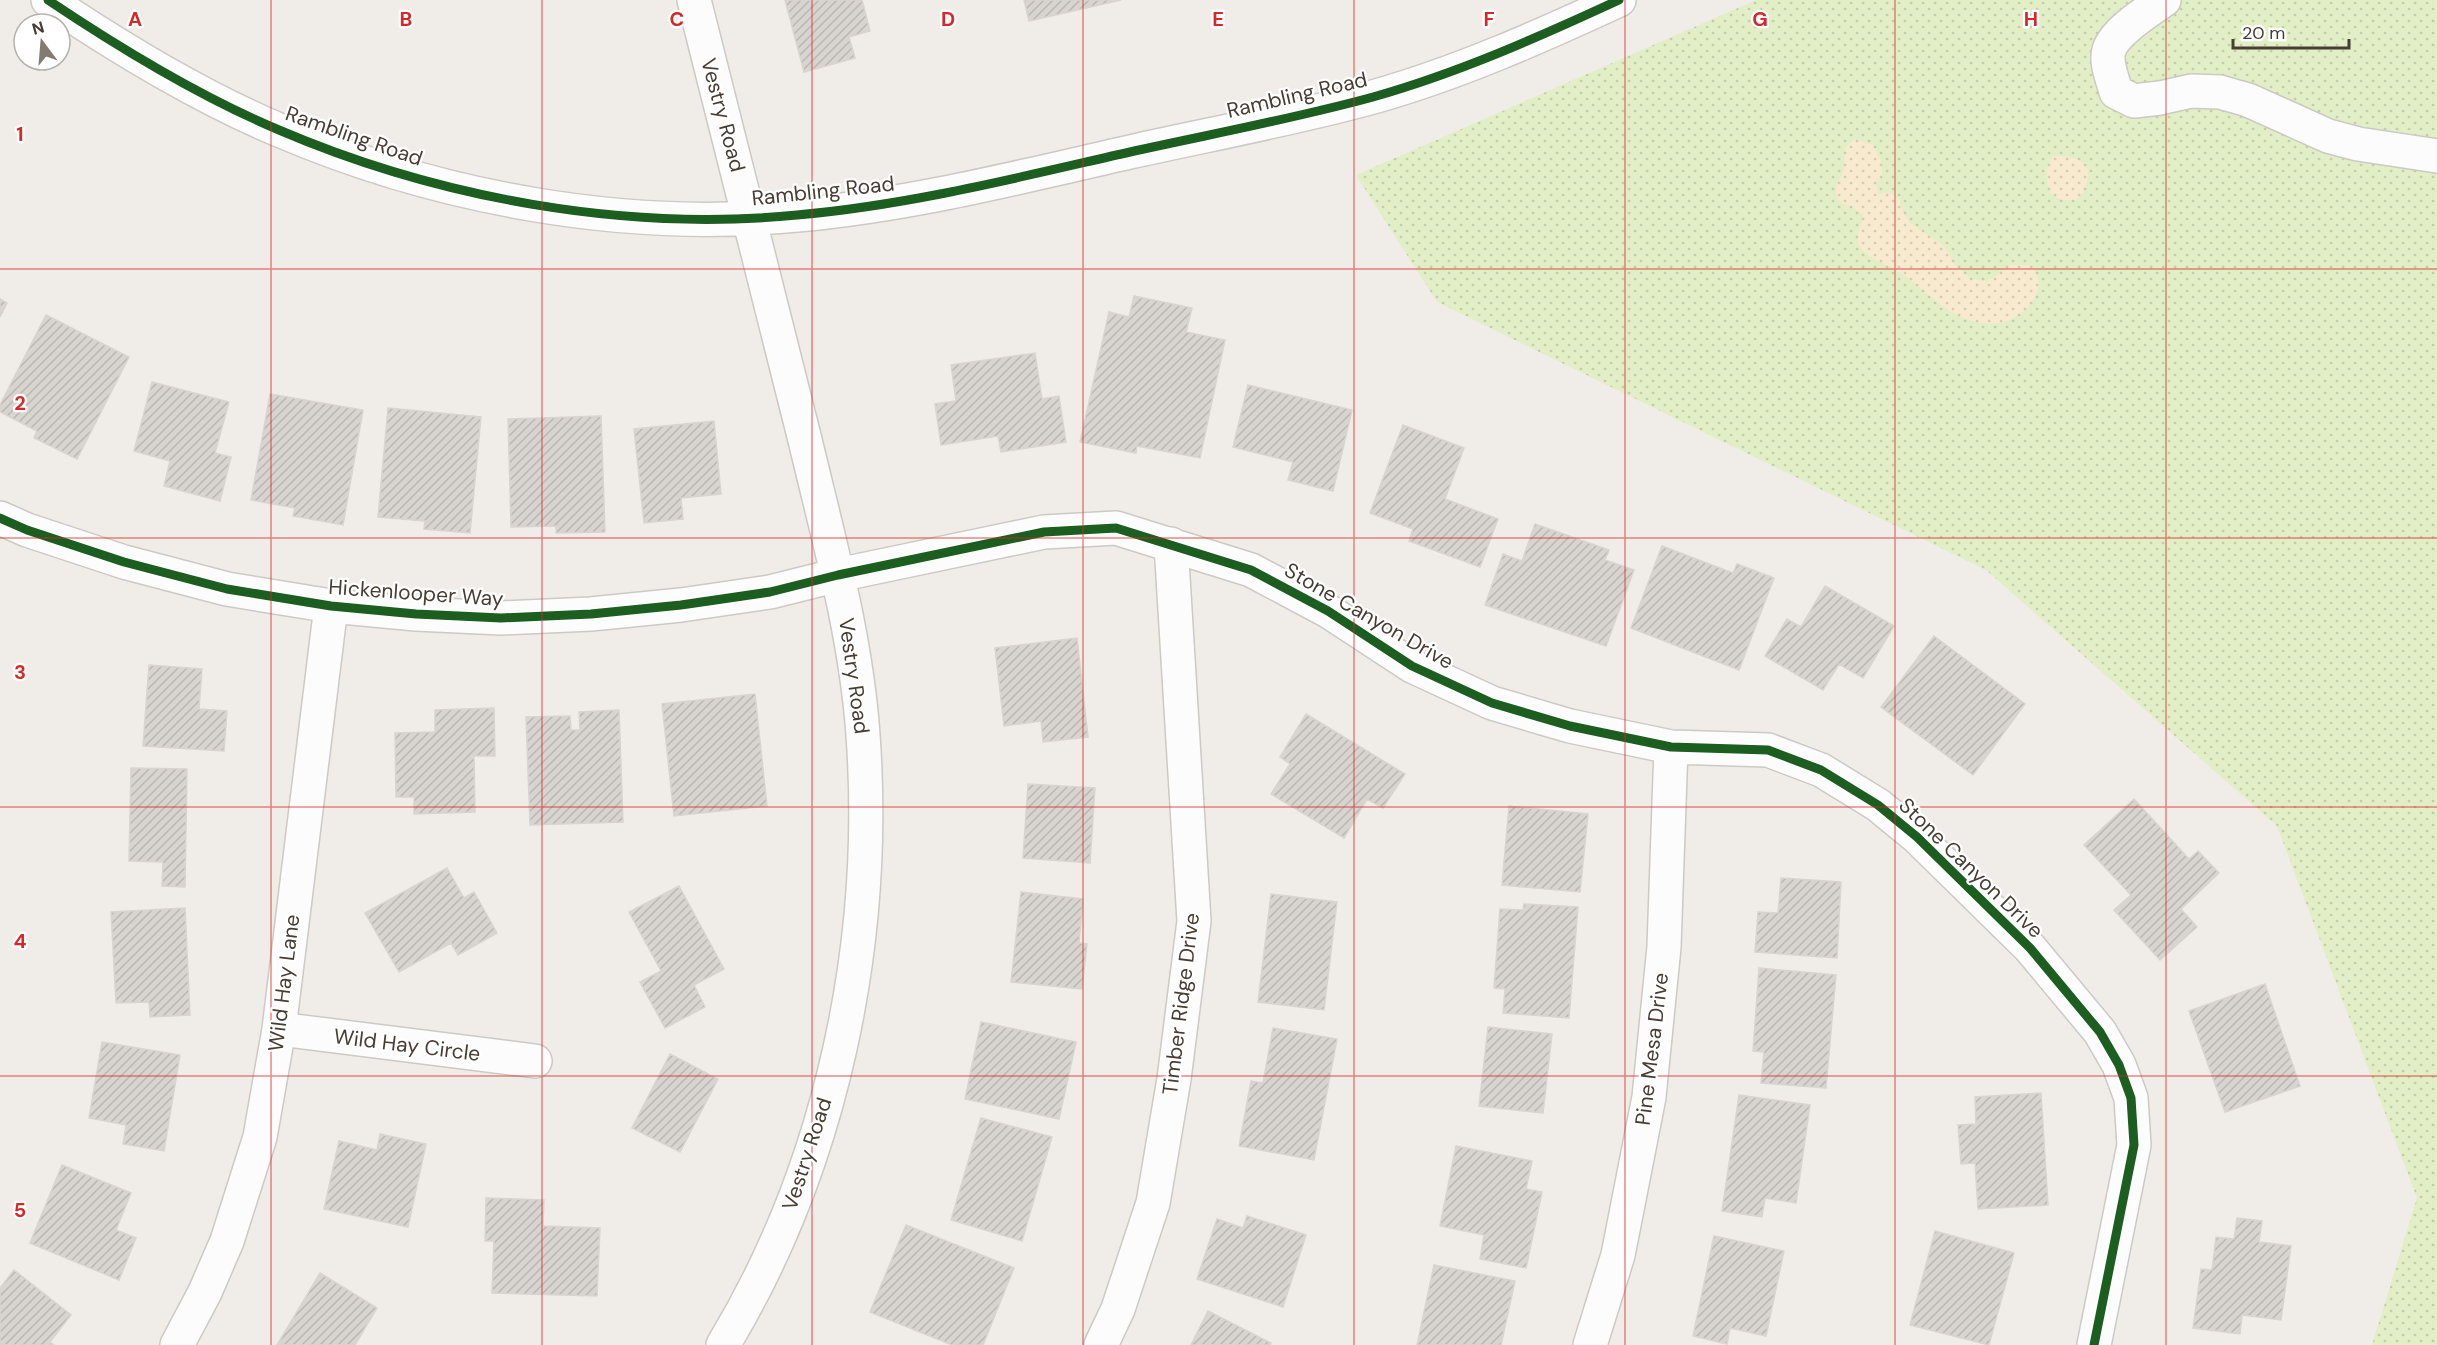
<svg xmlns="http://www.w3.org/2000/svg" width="2437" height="1345" font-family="'DM Sans',sans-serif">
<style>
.grass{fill:url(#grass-dots)}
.sand{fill:url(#sand-dots)}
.building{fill:url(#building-hatch);stroke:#d9d4ce;stroke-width:1.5}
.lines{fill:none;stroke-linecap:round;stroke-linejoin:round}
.minor-casing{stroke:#cdc9c4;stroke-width:36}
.minor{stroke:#fdfcfc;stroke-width:33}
.cycleway-casing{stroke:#fff;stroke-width:13}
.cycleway{stroke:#1b5e20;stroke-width:9}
.grid{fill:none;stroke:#d62828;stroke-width:1.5;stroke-opacity:0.55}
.labels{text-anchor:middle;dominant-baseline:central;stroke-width:4.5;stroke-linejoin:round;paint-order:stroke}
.street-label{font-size:21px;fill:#473d33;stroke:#fff}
.grid-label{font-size:20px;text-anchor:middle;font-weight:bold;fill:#d62828;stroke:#fff;stroke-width:4.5;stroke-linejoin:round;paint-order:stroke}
</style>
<defs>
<pattern id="grass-dots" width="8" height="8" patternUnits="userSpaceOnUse" patternTransform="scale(1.5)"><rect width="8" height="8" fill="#e2eec5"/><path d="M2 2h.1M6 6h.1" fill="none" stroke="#c3cdaa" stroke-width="1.8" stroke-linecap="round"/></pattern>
<pattern id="sand-dots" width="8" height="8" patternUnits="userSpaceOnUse" patternTransform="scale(1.5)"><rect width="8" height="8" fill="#f7eacf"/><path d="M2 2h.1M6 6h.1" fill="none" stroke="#d5cab2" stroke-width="1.8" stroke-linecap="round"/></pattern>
<pattern id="building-hatch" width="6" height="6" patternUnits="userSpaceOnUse" patternTransform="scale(1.5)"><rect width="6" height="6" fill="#d8d4cf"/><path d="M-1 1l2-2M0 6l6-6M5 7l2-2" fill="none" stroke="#bbb7b2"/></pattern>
</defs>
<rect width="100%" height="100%" fill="#f0ede8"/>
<path class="grass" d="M1756,0h681v1345h-65l45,-147 -140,-372 -291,-256 -549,-268 -81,-127z"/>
<path class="sand" d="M1856,139l17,6 9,19v12l-6,7 2,11 10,-2 11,7 5,15 6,9 33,22 6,8 4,10 18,16 14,2 8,-3 17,-13h20c27,28 -16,64 -46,58 -8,-1 -19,-4 -26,-8 -24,-11 -41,-33 -64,-46 -10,-6 -28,-11 -34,-23 -6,-9 2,-21 3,-31 -6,-8 -18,-7 -24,-15 -9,-13 3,-20 5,-32 2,-14 -4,-20 12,-29z
M2054,156c9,0 21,1 28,6 13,8 3,30 -5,38h-16l-11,-7c-4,-13 -6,-28 4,-37z"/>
<path class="building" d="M785,0h77l8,31 -21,6 6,21 -51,14z
M1024,0h97l-92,21z
M1134,296l58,12 -6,24 39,8 -25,118 -63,-12 -1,7 -56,-11 29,-130 20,5z
M0,299l7,4 -7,14z
M46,315l83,42 -52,102 -43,-21 3,-7 -37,-19v-7z
M1035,353l7,46 17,-3 7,46 -65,10 -3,-16 -57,9 -6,-41 21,-3 -5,-36z
M152,382l77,20 -14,51 16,4 -11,44 -56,-15 6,-25 -36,-10z
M1248,385l104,25 -19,81 -45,-11 5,-18 -60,-15z
M270,394l93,16 -20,115 -50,-9 2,-8 -44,-8z
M388,408l93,9 -11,116 -46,-4 1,-8 -47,-4z
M601,416l4,116 -49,1v-7l-45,1 -3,-108z
M714,421l7,73 -40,4 2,21 -39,4 -10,-94z
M1403,425l61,23 -19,51 53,20 -18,48 -71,-26 4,-12 -43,-16z
M1535,524l74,26 -4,10 29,10 -28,76 -121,-41 18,-51 19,7z
M1662,546l71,27 4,-9 37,14 -35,92 -108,-42z
M1825,586l69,40 -31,52 -24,-14 -16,26 -58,-34 22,-37 14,8z
M1934,636l91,68 -52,71 -92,-68z
M1077,638l11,99 -45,5 -2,-21 -37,5 -9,-78z
M149,665l53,4 -3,40 28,2 -3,40 -81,-5z
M755,694l12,112 -93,10 -12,-112z
M494,708l1,48h-21l1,56 -61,2v-17h-18l-1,-64 40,-1v-22z
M619,710l4,112 -93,3 -4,-108 44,-1 1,14h9l-1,-18z
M1306,714l99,60 -22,34 -16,-9 -23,39 -73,-44 19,-30 -10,-7z
M131,768l56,1 -2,118 -23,-1 1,-24 -34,-1z
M1028,784l67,4 -5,75 -67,-5z
M2134,799l55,60 9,-8 21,22 -38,36 16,18 -37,33 -46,-50 17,-15 -47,-50z
M1509,806l79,8 -8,78 -78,-7z
M447,868l17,30 10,-6 23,41 -39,22 -7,-12 -52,29 -34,-59z
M1781,878l60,4 -4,76 -82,-6 3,-40 20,1z
M679,886l45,83 -30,16 11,22 -40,21 -25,-46 21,-11 -32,-59z
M1021,892l62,7 -4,44 8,1 -5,45 -71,-7z
M1271,894l66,8 -13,108 -66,-8z
M1524,904l54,3 -9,111 -66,-5 2,-24 -11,-1 6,-79 23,1z
M185,908l5,107 -40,2 -1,-15 -33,1 -5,-91z
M1759,968l77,7 -10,113 -65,-5 3,-31 -11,-1z
M2265,984l35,102 -75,26 -36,-101z
M981,1022l95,20 -17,77 -94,-20z
M1488,1027l64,7 -9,79 -64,-7z
M1273,1028l64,11 -23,121 -75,-14 12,-65 12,2z
M102,1042l78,13 -16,96 -41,-7 3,-19 -37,-7z
M670,1054l48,25 -38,73 -48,-24z
M2041,1093l7,112 -70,4 -3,-46 -14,1 -3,-39 18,-1 -1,-27z
M1739,1095l71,10 -14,98 -31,-5 -3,19 -40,-6z
M981,1118l71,19 -30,104 -71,-21z
M380,1134l46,10 -18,83 -84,-18 15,-68 38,9z
M1456,1146l76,15 -6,28 16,3 -16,76 -46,-9 4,-24 -44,-9z
M62,1165l69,28 -15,37 20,8 -17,42 -89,-37z
M486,1198l58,2 -1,26 57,2 -3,68 -105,-3 2,-52h-9z
M1247,1216l59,19 -23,72 -86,-28 20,-60 26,9z
M2237,1218l25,3 -3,21 32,4 -10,74 -39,-5 -2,19 -47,-6 8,-59 11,1 4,-33 18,2z
M906,1225l108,43 -31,77h-31l-82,-33z
M1935,1231l79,22 -25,92 -79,-20z
M1714,1236l70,15 -18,85 -36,-8 -3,16 -34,-8z
M1434,1265l81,16 -14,64h-84z
M14,1270l57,45 -21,27 4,3h-54v-57z
M320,1273l57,35 -22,37h-78z
M1208,1311l63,32 -1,2h-79z"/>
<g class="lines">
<defs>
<path id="minor" d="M48,0c73,49 150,96 231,130 159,68 345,102 518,85 113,-10 223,-38 333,-63 81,-18 163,-33 243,-55 85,-24 166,-60 246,-97
M694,0c36,147 75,293 111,440 23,97 51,195 58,295 15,208 -31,430 -140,610
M2164,0c-16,11 -49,31 -55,50 -4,12 4,30 7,42l18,9 26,-3 31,-7 29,1 28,8 80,36 30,8 79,12
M0,518l27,12 97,32 103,27 104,17 85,8 85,4 90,-4 90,-9 89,-13 68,-17 206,-43 72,-4 135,42 77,41 84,55 80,37 78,23 101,21 97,3 53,20 57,35 39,32 113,111 70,84 19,33 12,33 3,47 -40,200
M279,1029l256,32
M177,1345l28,-53 22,-51 33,-104 19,-108 52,-423
M1101,1345l17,-36 35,-106 21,-124 20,-158 -23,-377
M1590,1345l28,-90 31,-158 15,-150 7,-200"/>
</defs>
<use href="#minor" class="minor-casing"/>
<use href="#minor" class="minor"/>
<defs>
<path id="cycleway" d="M48,0c73,49 150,96 231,130 159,68 345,102 518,85 113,-10 223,-38 333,-63 81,-18 163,-33 243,-55 85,-24 166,-60 246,-97
M0,518l27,12 97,32 103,27 104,17 85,8 85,4 90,-4 90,-9 89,-13 68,-17 206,-43 72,-4 135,42 77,41 84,55 80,37 78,23 101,21 97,3 53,20 57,35 39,32 113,111 70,84 19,33 12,33 3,47 -40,200"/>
</defs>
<use href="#cycleway" class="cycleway-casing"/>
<use href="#cycleway" class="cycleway"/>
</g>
<path class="grid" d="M271,0v1345M542,0v1345M812,0v1345M1083,0v1345M1354,0v1345M1625,0v1345M1895,0v1345M2166,0v1345M0,269h2437M0,538h2437M0,807h2437M0,1076h2437"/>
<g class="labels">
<g class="street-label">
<text transform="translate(1297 95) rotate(-13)">Rambling Road</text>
<text transform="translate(723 115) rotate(75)">Vestry Road</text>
<text transform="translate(354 136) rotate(19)">Rambling Road</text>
<text transform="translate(823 191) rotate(-6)">Rambling Road</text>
<text transform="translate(416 593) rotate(4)">Hickenlooper Way</text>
<text transform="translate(1369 616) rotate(30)">Stone Canyon Drive</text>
<text transform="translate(854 676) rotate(82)">Vestry Road</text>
<text transform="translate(1971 868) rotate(44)">Stone Canyon Drive</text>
<text transform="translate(284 983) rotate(-83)">Wild Hay Lane</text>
<text transform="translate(1181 1004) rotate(-83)">Timber Ridge Drive</text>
<text transform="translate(407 1045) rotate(7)">Wild Hay Circle</text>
<text transform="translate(1652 1049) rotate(-83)">Pine Mesa Drive</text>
<text transform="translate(807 1154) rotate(-72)">Vestry Road</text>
</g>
</g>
<g class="grid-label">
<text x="135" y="26">A</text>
<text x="406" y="26">B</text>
<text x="677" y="26">C</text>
<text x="948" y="26">D</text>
<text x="1218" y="26">E</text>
<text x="1489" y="26">F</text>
<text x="1760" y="26">G</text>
<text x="2031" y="26">H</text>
<text x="20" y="141">1</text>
<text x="20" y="410">2</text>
<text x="20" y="679">3</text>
<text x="20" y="948">4</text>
<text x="20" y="1217">5</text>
</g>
<g transform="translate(42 42) rotate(344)"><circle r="28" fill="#ffffff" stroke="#b5b1ad" stroke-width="1.5"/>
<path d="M0-4.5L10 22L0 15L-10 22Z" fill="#827b72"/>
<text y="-9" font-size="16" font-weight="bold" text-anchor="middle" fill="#473d33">N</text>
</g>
<path d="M2233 39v9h116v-9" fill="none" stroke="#473d33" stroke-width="3"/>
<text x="2242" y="39" font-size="18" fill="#473d33" stroke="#ffffff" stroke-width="4.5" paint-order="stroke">20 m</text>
</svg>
